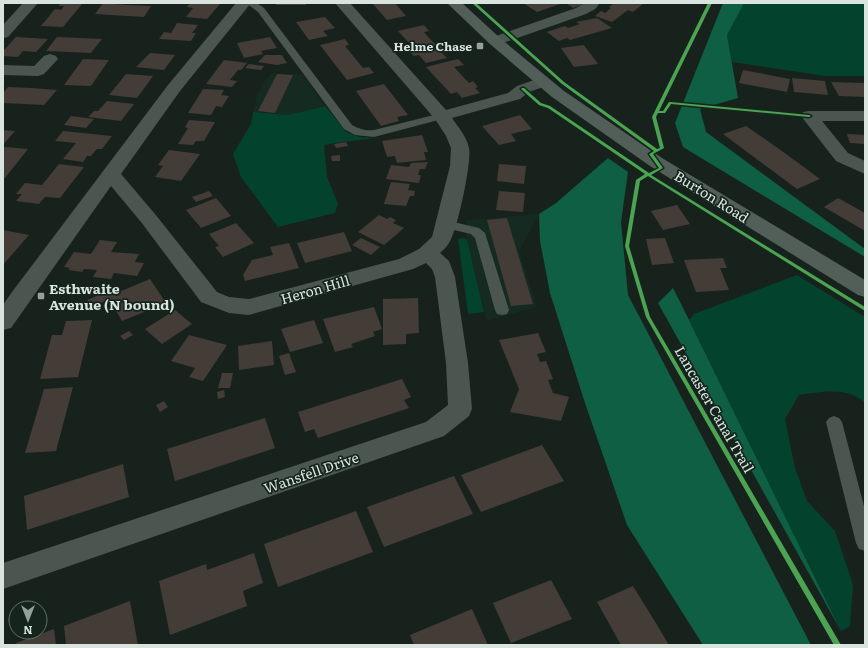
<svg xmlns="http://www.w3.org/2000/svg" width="868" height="648" font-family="Literata,serif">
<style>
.built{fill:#152b21}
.green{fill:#03432d}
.forest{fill:#0e5f43}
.building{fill:#433c37}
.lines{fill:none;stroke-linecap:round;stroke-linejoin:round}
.service{fill:#4b5651;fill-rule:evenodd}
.minor{fill:#4b5651;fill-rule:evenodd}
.primary{fill:#525f59;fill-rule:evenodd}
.cycleway-casing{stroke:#15251d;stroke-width:3}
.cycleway{fill:#4ca352;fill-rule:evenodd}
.poi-dot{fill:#96a09b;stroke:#15251d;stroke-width:1.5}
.labels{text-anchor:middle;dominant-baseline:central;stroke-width:3.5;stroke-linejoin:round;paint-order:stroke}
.far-poi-label{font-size:12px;font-weight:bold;fill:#dae4df;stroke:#15251d;text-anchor:end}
.street-label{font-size:14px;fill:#dae4df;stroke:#15251d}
.poi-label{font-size:14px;font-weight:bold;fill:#dae4df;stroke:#15251d;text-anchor:start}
</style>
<rect width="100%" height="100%" fill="#18221d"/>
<path class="built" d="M271,73l32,2 22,31 -37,9 -35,-3 4,-17z
M539,214l-20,37 18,56 -50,14 -20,-82v-19z"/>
<path class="green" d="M740,3h125v73h-40l-93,-14 -5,-27z
M325,106l21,26 13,5 15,1c-17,3 -33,3 -50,7l3,32 11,27 -3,9 -57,14 -37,-50 -8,-23 18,-30 2,-12 35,3z
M462,238l5,1 17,73 -16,2 -10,-75z
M797,275l68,42v86c-17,-17 -44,-11 -66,-8l-14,24 10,49 12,33 28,30 18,54 -3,41 -9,5 -152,-311 5,-6z"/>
<path class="forest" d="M723,3h21l-17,32 11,63 -38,11 6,23 159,117v8l-182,-110 -8,-24z
M608,158l20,14 -7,50 7,73 183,350h-108l-76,-120 -42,-122 -35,-110 -10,-52 -1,-27 17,-11z
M673,288l16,32 152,311 -183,-328z"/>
<path class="building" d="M61,3h22l-20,24 -22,-1 14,-17 6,1 3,-4h-6z
M103,3l24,2 24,1 -7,11 -49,-3z
M190,3h14l16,1 -13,15 -21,-2 7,-9 -6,-1z
M276,3h30v2h-30z
M372,3h23l11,13 -19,4z
M523,3h40l-26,9z
M566,3h17l1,1 -11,4z
M614,3h30l-11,9 -5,-2 -16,12 -17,-6 6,-5 4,2 6,-5 -2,-1z
M325,17l10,11 -12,3 5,5 -19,4 -13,-18z
M597,18l15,10 -42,12 -3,-2 -8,3 -12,-9 18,-6 3,2 12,-4 -4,-2z
M177,23l21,2 -6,8h4l-5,8 -32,-2 5,-7 7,1z
M424,25l5,6 -5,1 5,6 7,7 5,-2 5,6 -6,2 7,7 -21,5 -7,-8 -5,1 -9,-9 6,-2 -13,-14z
M16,37l32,2 -12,13 -13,-1 -5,6 -15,-1v-5z
M57,37l23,1 22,1 -11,14 -45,-2z
M270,37l7,11 -16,3 2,3 -19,4 -7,-15z
M345,39l4,6 -4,1 18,22 6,-1 5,6 -27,7 -27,-35z
M584,45l14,19 -24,3 -13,-19z
M150,53l25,2 -11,15 -28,-3z
M265,55h17l5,8 -10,2 -19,-3z
M83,59l26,1 -18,26 -27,-1z
M458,59l6,6 -10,2 15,16 4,-2 5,6 -3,1 5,5 -18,5 -5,-6 -6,2 -25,-27z
M224,60l23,3 -6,7h-3l-8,10 7,1 -5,6 -26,-3z
M249,64l15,2 -3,4 -16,-2z
M743,70l47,9 -3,13 -48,-9z
M126,74l27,2 -16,22 -28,-3z
M277,74l16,1 -18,38 -17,-2z
M792,78l33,3 3,14 -34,-3z
M831,82l34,1v14l-26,-1z
M384,84l24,31 -11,2 2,4 -18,5 -25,-35z
M8,87l24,1 25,2 -13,15 -41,-2v-10z
M203,89l21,1 -3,5 8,1 -7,11 -6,-1 -5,9 -23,-2z
M107,101l27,3 -13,17 -33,-4 6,-6h4z
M520,115l12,14 -21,5 5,7 -17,4 -17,-19z
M71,116l23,3 -8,9 -22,-3z
M189,120l26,2 -11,19h-8l-3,4 -15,-1 10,-16 -3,-1z
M746,126l36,25 38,28 -23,10 -74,-55z
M3,130l12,1 -12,14z
M63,131l49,5 -10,13h-5l-6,7h-4l-4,6 -20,-3 13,-16 -21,-2z
M847,134l18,1v9l-15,-1z
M422,135l6,17h-4l2,8 -29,3 -2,-7 -8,1 -5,-16z
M346,142l2,4 -12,2 -2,-4z
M5,147l23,2 -23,29h-2v-29z
M169,150l31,4 -19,27 -26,-4 8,-11 -5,-1z
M340,155v6h-8l-1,-5z
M428,162l-3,7h-5l-2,6h3l-2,8 -33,-4 5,-14 18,2 2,-4z
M59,164l25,3 -24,31 -15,-1 -6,7 -23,-3 6,-7h-6l9,-11 17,2z
M499,164l27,2 -2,18 -27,-3z
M391,182l19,2 -2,6 7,1 -1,5h-4l-4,10 -22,-2z
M209,191l4,5 -17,6 -4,-5z
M499,191l26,2 -2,19 -27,-2z
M216,198l15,18 -30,12 -15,-18z
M838,198l27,15v18l-41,-24z
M677,205l13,19 -27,6 -12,-19z
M379,215l8,4 3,-2 6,3 -3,3 11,5 -20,17 -26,-13z
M507,218l26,86 -22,2 -24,-86z
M236,223l18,20 -31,14 -8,-10 4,-1 -10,-12z
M3,230l26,5 -26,30z
M344,232l8,19 -47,12 -8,-20z
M361,238l19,9 -9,8 -19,-10z
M665,238l9,25 -22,2 -6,-26z
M100,240l17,2 -6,10 28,2 -4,8 9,1 -7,13 -23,-3 -3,6 -18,-2 4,-7 -13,-1 -2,3 -14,-2 2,-2 -6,-1 10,-15 17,2z
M289,243l10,25 -54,13 -2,-6 9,-15 21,-5 -3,-8z
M723,258l4,10h-7l9,22 -33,2 -12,-32z
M150,279l16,24 -44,18 -13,-22 -17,8 -5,-7 29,-12 3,4z
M418,298l1,35 -13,1v10l-23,1v-46z
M374,307l8,22 -9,3 2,4 -24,8 2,3 -18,5 -12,-33z
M175,310l17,14 -30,20 -17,-15z
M92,320l-14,57 -38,2 12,-44h10l4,-14z
M314,320l9,23 -33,9 -9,-23z
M129,331l4,4 -9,5 -4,-4z
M538,333l8,19 -9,2 3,8 6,-1 7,18 -5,1 5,13 16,4 -8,24 -51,-9 9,-23 -20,-49z
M189,335l38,10 -24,36 -14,-4 6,-9 -24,-7z
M272,341l2,24 -35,5 -1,-24z
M289,353l7,19 -11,3 -6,-19z
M222,373h11l-3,15h-12z
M402,379l9,18 -7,3 5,8 -91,30 -4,-9 -9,3 -7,-20z
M73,387l-17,64 -31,2 19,-64z
M224,390l1,7 -7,2 -1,-7z
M164,401l4,6 -8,5 -4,-7z
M265,418l10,30 -100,33 -8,-32z
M542,445l22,36 -83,31 -20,-37z
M123,464l6,33 -102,33 -3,-34z
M454,476l19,38 -89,33 -17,-40z
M356,511l17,41 -95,35 -14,-43z
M254,553l9,30 -20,8 4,15 -77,29 -11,-54 47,-17 1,6z
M551,580l21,39 -61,24 -18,-40z
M633,586l21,34 15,25h-48l-24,-43z
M130,601l8,44h-72l-2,-19z
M472,609l16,36h-74l-4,-10z
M54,629l2,16h-40v-2z"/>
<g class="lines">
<path class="service" d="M246,3h11l7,5 88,117c7,4 13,6 22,5l68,-17 5,3 -1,2 -72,19 -19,-2 -11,-6 -86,-117z
M445,220l34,8 6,5 24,77 -2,4 -5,1 -5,-1 -2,-4 -20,-72 -4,-4 -30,-7 -2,-3 2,-3z
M834,416l5,2 3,4 23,88v41l-6,-2 -3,-6 -30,-121 3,-4z"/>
<path class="minor" d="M23,3h15l-30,34 -5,1v-13z
M236,3h15l-71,88 -59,83 34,40 62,78 12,5 20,2 150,-40 20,-10 13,-12 18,-71 1,-18 -5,-12 -11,-17 -100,-116h15l96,107 62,-17 9,-7 20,-7 6,-2 6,2 2,3 -2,3 -20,7 -9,7 -68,19c6,9 15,19 17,30 3,13 -11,78 -18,91 -2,5 -6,10 -11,14l9,8 6,16 13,86 4,46 -3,7 -25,20 -441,153v-26l423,-141 22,-17 -2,-42 -11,-86 -3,-8 -6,-6 -13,6 -164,46 -20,-2 -28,-11 -60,-80 -30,-36 -100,142 -8,2v-25l9,-13 156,-207z
M585,3h14c-1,6 -8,8 -13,11l-86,30 -5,2 -5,-2 -3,-3 3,-3 86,-30z
M50,54l6,2 2,3 -14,15 -6,2 -35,-1v-10l31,1 10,-10z
M809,111h56v10h-43l26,32 17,8v13l-29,-13 -35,-45 2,-4z"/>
<path class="primary" d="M447,3h15l38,35 64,53 98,67 203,122v17l-7,-2 -208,-129 -98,-69 -62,-53z"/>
<defs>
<path id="cycleway" d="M472,3h4l88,79 93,67 3,-1 -8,-31 56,-114h4l-53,108h4l6,-9h1l139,13 2,1 -2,1 -138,-13 -6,9h-7l-2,4 8,31 -11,6 10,14 -12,7 214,132v4l-217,-135 -8,5 -11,65 21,71 191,328h-7l-188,-328 -21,-71 11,-66 9,-6 -97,-66 -9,-3 -18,-16 1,-1h2l17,15 9,3 99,67 10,-5 -10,-14 5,-3 -92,-67z"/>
</defs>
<use href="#cycleway" class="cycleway-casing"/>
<use href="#cycleway" class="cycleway"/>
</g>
<g class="poi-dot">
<rect x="476" y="42" width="8" height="8" rx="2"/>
<rect x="37" y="292" width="8" height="8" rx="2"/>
</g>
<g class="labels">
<g class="far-poi-label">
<text x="472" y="46">Helme Chase</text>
</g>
<g class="street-label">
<text transform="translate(712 196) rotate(32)">Burton Road</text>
<text transform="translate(315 289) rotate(-16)">Heron Hill</text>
<text transform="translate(715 409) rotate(60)">Lancaster Canal Trail</text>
<text transform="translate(311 472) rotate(-19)">Wansfell Drive</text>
</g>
<g class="poi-label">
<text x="49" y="288">Esthwaite<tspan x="49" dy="16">Avenue (N bound)</tspan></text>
</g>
</g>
<rect width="868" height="648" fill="none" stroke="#dae4df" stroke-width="8"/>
<g transform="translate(28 620) rotate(180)"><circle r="19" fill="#15251d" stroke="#64716b"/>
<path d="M0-3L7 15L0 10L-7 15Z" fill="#96a09b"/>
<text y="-6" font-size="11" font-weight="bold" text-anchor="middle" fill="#dae4df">N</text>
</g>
</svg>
